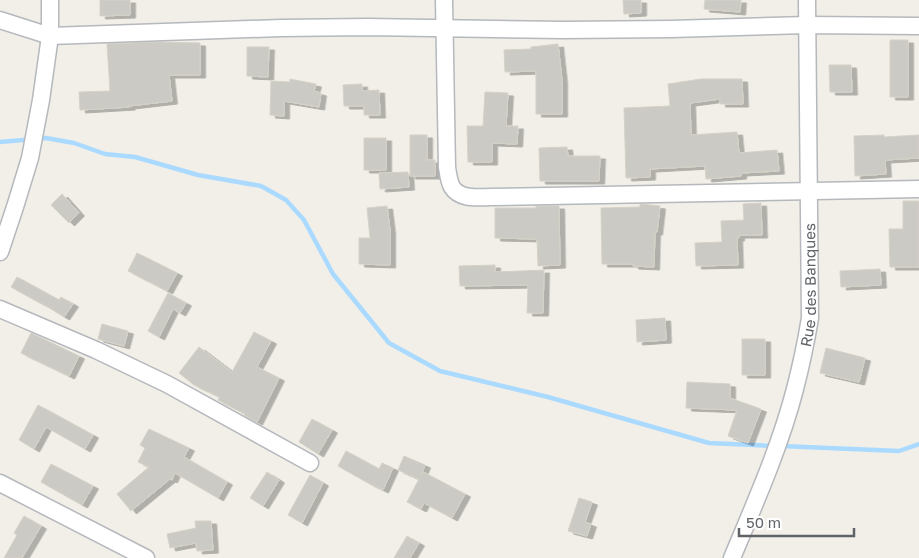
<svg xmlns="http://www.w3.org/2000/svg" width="919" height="558" font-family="'Golos Text',sans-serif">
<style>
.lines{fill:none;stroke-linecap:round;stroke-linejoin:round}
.stream{stroke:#aadaff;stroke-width:4.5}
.building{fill:#cccac5;stroke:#d6d1c6;filter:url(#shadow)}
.street-casing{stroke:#b5b8bc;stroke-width:19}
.street{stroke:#fff;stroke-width:16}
.labels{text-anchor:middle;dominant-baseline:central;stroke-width:5;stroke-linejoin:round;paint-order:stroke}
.street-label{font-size:15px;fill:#5f6368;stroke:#fff}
</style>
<defs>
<filter id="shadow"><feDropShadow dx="5.5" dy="3" stdDeviation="0" flood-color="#0004"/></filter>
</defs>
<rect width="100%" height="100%" fill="#f1efe8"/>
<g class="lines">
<path class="stream" d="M0,142l46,-4 28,5 31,11 30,3 63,18 63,11 25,14 18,20 29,54 56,69 51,28 108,26 161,46 64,3
M781,446l118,5 20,-7"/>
</g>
<path class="building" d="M100,0h30v15l-30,1z
M623,0h18v13l-17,1z
M705,0h36l-1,12 -36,-3z
M890,40h18v57h-18z
M158,42l42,1v32h-31l3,26 -43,5 1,1 -50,3 -1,-18 31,-1 -3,-47z
M558,44l4,36v34h-26v-43l-31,1 -1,-22 27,-1v-2z
M247,47h22l-1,30 -21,-1z
M829,65h22l1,27h-22z
M290,79l26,5 -2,7 7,2 -2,14 -35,-6v15l-14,-1 1,-34 19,1z
M701,79h41l1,25h-23v-5l-30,4 1,32 46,-3 2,21 38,-3 2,21 -38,2v3l-35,3 -1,-13 -55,3v8l-24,1 -2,-70 46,-2 -2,-22z
M362,84v7l17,-1 1,25h-16v-9h-20l-1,-21z
M485,92l23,1 -2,33h12l-1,18 -25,-1v19h-24l-1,-36h16z
M410,135h17v25h8v16h-25z
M884,135v2l35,-2v23l-34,2 1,14 -31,2 -1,-40z
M364,138h22v32h-22z
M567,147l1,9h32l-1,25h-59l-1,-33z
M408,172l1,15 -29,2 -1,-16z
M62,194l17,19 -10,10 -18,-18z
M903,201h16v66h-29l-1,-38h14z
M761,203l1,32h-23v3h-2l1,27 -42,1 -1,-23 27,-1 -1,-21 23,-1 -1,-16z
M640,204l20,2 -3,26h-2l-1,35 -21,-1v-2h-31l-1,-56 39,-1z
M387,206l3,24v35l-31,-1v-26h11l-3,-30z
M536,206h23l1,59 -22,1 -1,-27 -42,-1v-30h41z
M137,253l40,20 -10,18 -39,-20z
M495,265v7l49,-2 -1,43h-16l1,-28 -68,1 -1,-20z
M880,269l1,16 -40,2 -1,-16z
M17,277l42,23 2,-3 12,7 -9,13 -21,-13h-1l-31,-17z
M168,293l18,10 -6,10 -7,-4 -14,28 -11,-6z
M665,318l1,22 -29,2 -1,-22z
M102,324l26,7 -4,15 -26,-7z
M254,332l17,9 -14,26 22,11 -22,44 -13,-7 1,-1 -27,-14 2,-3 -26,-12 -15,-12 20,-26 33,25z
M31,333l48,23 -10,20 -48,-23z
M742,339h23v36h-23z
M826,348l39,10 -6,24 -39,-9z
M687,382l43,2v14l31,11 -13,34 -20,-7 9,-26 -51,-2z
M38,405l55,30 -8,14 -39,-22 -12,22 -15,-9z
M312,419l20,11 -14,24 -19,-12z
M149,429l40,19 -5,9 43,25 -9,16 -43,-25 -3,7 -2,-1 -39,32 -14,-17 32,-27 -11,-5 7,-14 -5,-3z
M346,451l33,18 3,-6 11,5 -10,22 -13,-6 -32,-18z
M404,456l21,9 -4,10 2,-3 42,22 -13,24 -28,-15 -3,6 -14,-7 12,-23 -21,-9z
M51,464l42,22 -11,19 -41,-23z
M267,472l12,8 -16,26 -13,-8z
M310,475l13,8 -21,40 -14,-8z
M579,498l13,4 -7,20 6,2 -4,12 -19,-5z
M24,516l17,10 -19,32h-18l13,-23 -3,-2z
M195,521h16l2,29 -16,1 -1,-8 -26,5 -3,-14 29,-6z
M407,536l12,7 -9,15h-16z"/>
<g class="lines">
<defs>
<g id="street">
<path d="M444,0l3,167c1,7 2,15 5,20 8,13 26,10 39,10l428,-8"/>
<path d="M0,20l50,16 231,-8 87,-1 195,3 108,-1 136,-4 112,1"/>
<path d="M0,252l15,-45 15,-49 11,-58 9,-64v-36"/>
<path d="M0,309l96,41 71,34 143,79"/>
<path d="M0,483l146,75"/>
<path id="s1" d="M732,558c23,-55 48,-111 63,-169 6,-23 11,-47 15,-71l-3,-318"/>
</g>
</defs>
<use href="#street" class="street-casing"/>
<use href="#street" class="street"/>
</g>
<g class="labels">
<g class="street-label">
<text stroke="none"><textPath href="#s1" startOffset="286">Rue des Banques</textPath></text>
</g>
</g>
<path d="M739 528v8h115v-8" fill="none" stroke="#5f6368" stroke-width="2.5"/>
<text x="746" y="528" font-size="15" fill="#5f6368" stroke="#ffffff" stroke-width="4" paint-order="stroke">50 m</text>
</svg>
